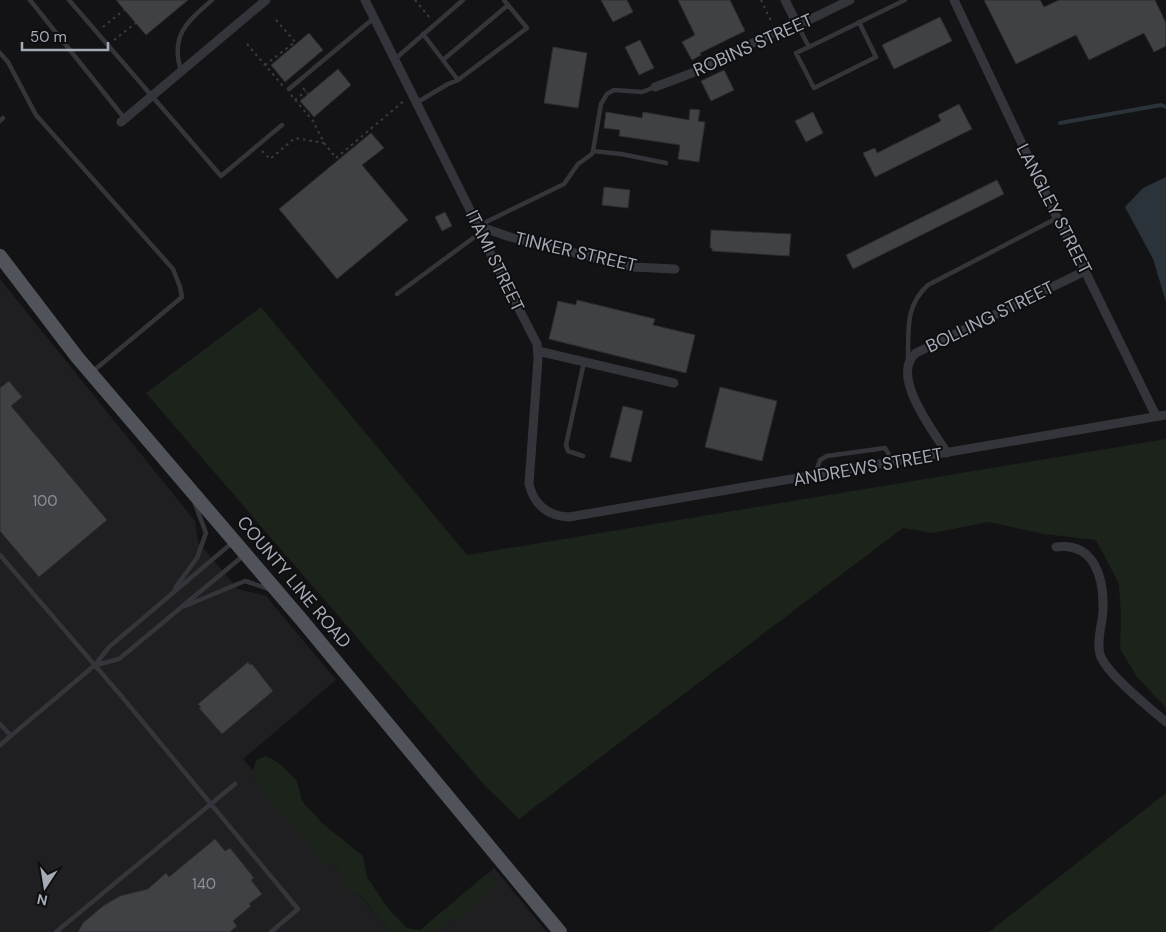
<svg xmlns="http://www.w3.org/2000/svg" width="1166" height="932" font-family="'DM Sans',sans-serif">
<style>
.built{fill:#1f1f22}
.green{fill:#1b231b}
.water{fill:#293339}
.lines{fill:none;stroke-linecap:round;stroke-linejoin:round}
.stream{stroke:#293339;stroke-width:4}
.building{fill:#3f4145;stroke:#2d2d31}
.path{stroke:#3a3c41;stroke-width:2;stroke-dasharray:2.5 4;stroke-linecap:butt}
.service{stroke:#34353a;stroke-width:4.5}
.minor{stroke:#34353a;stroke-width:9}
.primary{stroke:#505359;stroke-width:14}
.labels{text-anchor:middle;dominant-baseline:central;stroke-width:4;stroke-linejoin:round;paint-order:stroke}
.number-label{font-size:15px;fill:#8b909a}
.street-label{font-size:18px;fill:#a4abb6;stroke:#0e0e10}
</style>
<rect width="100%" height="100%" fill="#131315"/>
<path class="built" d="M0,279l195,242 3,21 40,47 28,7 70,84 -93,79 148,173h-391z
M494,868l53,64h-128z"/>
<path class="green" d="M261,307l206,248 699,-116v269l-29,-31 -17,-28 1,-33 -2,-32 -23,-44 -52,-6 -55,-12 -57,11 -29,-5 -384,291 -34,-33 -339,-393z
M266,756l13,7 18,18 5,20 21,23 40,32 4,21 20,30 20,21 13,2 63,-53 5,-1 7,4 1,6 -35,32 -11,2 -14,12h-45l-33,-39 -9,-1 -8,-10 1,-7 -7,-9 -10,-2 -66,-77 -6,-16 3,-11z
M1166,793v139h-177z"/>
<path class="water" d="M1166,177v125l-13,-43 -28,-52 18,-19z"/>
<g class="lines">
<path class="stream" d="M1060,123l101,-18 5,2"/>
</g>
<path class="building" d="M116,0h72l-42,35z
M601,0h26l6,12 -20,10z
M678,0h52l15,31 -45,22 1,2 -9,5 -10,-18 13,-7z
M984,0h56l4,7 15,-7h96l11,23v23l-12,6 -10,-19 -55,27 -13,-25 -60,29z
M940,17l12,24 -58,28 -12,-24z
M309,33l14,17 -38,32 -14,-17z
M640,40l14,28 -15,7 -14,-28z
M553,47l34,6 -9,55 -34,-5z
M338,69l13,16 -37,32 -14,-16z
M724,70l10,20 -23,11 -10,-20z
M959,104l13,25 -97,48 -12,-24 12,-5 2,5 64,-32 -3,-6z
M690,109l10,1 -2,11 7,1 -6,40 -21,-3 2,-14 -61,-9 1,-6 -16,-2 2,-16 36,6 1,-6 46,8z
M813,112l10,21 -17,9 -11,-21z
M371,133l13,15 -22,17 46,55 -71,59 -58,-70z
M997,180l7,14 -151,75 -7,-14z
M604,187l26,3 -2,18 -26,-3z
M445,212l7,14 -10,5 -7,-14z
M711,230l80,4 -2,22 -77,-5v-3h-2z
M577,300l78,19 -2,6 42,10 -9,38 -137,-34 9,-38 18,4z
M9,381l13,16 -11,9 96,114 -68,57 -39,-46v-143z
M720,387l57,14 -15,60 -57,-14z
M623,406l20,5 -12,51 -21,-5z
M248,662l2,3 2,-1 21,27 -51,43 -23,-26 2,-1 -3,-3z
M215,839l10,12 5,-3 24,30 -3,2 11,14 -13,10 2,2 -18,15 4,5 -7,6h-152l5,-9 20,-17 17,-10 28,-7 18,-16 3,4z"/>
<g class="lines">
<path class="path" d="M415,0l15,18
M761,0l11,23
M276,20l21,24
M103,27l21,-17
M114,40l22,-17
M247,44l36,42
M265,65l30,-23
M303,88l5,6
M291,95l22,26 11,22 12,15 69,-58
M295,100l11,-9
M262,151l8,8 25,-21 29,5"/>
<path class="service" d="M30,0l95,119
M69,0l152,176 61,-51
M859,22l17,35 -62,31 -18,-35 13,-6 96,-47
M797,24l12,23
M423,34l35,46
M0,53l8,9 28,53 137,154 7,18 2,10 -90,75
M395,59l68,-59
M443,60l65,-55
M181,71c-11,-36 6,-49 31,-71
M289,89l85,-71
M416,103l32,-19 10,-4 69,-52 -23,-28
M0,121l3,-3
M593,151l28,3 45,9
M480,225l84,-41 14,-20 14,-10 1,-3 8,-47 6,-10 7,-4 28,2 13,-5
M397,294l83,-61
M908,361c1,-30 -4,-54 20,-76l129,-67
M583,456l-15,-5 -2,-6 18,-83
M815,475l5,-15 7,-4 58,-8 8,13
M0,555l123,143 175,211 -27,23
M175,588l22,-30 9,-25 -11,-29
M185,606l60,-25 24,8
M96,665l23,-6 124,-103
M0,724l11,12
M0,745l95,-80 14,-18 124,-105
M56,932l179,-148"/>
<path class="minor" d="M365,0l113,226 2,7 57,111 1,15 -9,125c5,21 19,32 40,33l597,-102
M785,0l12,24
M954,0l103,218 28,53 71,145
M655,87l37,-14 91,-45 22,-6 45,-22
M121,122l145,-122
M478,226l32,11 122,30 43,2
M538,351l136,32
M947,453c-13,-21 -58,-78 -31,-100l169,-82
M1056,547c38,-5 48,30 47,62 0,14 -7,31 -3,45 4,18 51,55 66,68"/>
<path class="primary" d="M0,256l77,101 223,261 260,314"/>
</g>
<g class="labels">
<g class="number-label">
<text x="45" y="501">100</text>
<text x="204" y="884">140</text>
</g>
<g class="street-label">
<text transform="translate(753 45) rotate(-24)">ROBINS STREET</text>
<text transform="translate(1054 209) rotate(63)">LANGLEY STREET</text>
<text transform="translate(576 252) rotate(13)">TINKER STREET</text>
<text transform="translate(495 261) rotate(64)">ITAMI STREET</text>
<text transform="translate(990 317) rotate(-26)">BOLLING STREET</text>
<text transform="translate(868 467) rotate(-10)">ANDREWS STREET</text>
<text transform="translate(294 582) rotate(50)">COUNTY LINE ROAD</text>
</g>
</g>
<g transform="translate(45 887) rotate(192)" stroke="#0e0e10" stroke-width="4" paint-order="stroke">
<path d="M0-4L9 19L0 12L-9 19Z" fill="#a4abb6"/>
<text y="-8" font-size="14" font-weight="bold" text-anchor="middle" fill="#a4abb6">N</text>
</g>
<path d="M22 42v8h86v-8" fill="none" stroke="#a4abb6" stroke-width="2.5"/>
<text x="30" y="42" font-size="15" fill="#a4abb6" stroke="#0e0e10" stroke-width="4" paint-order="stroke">50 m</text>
</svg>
